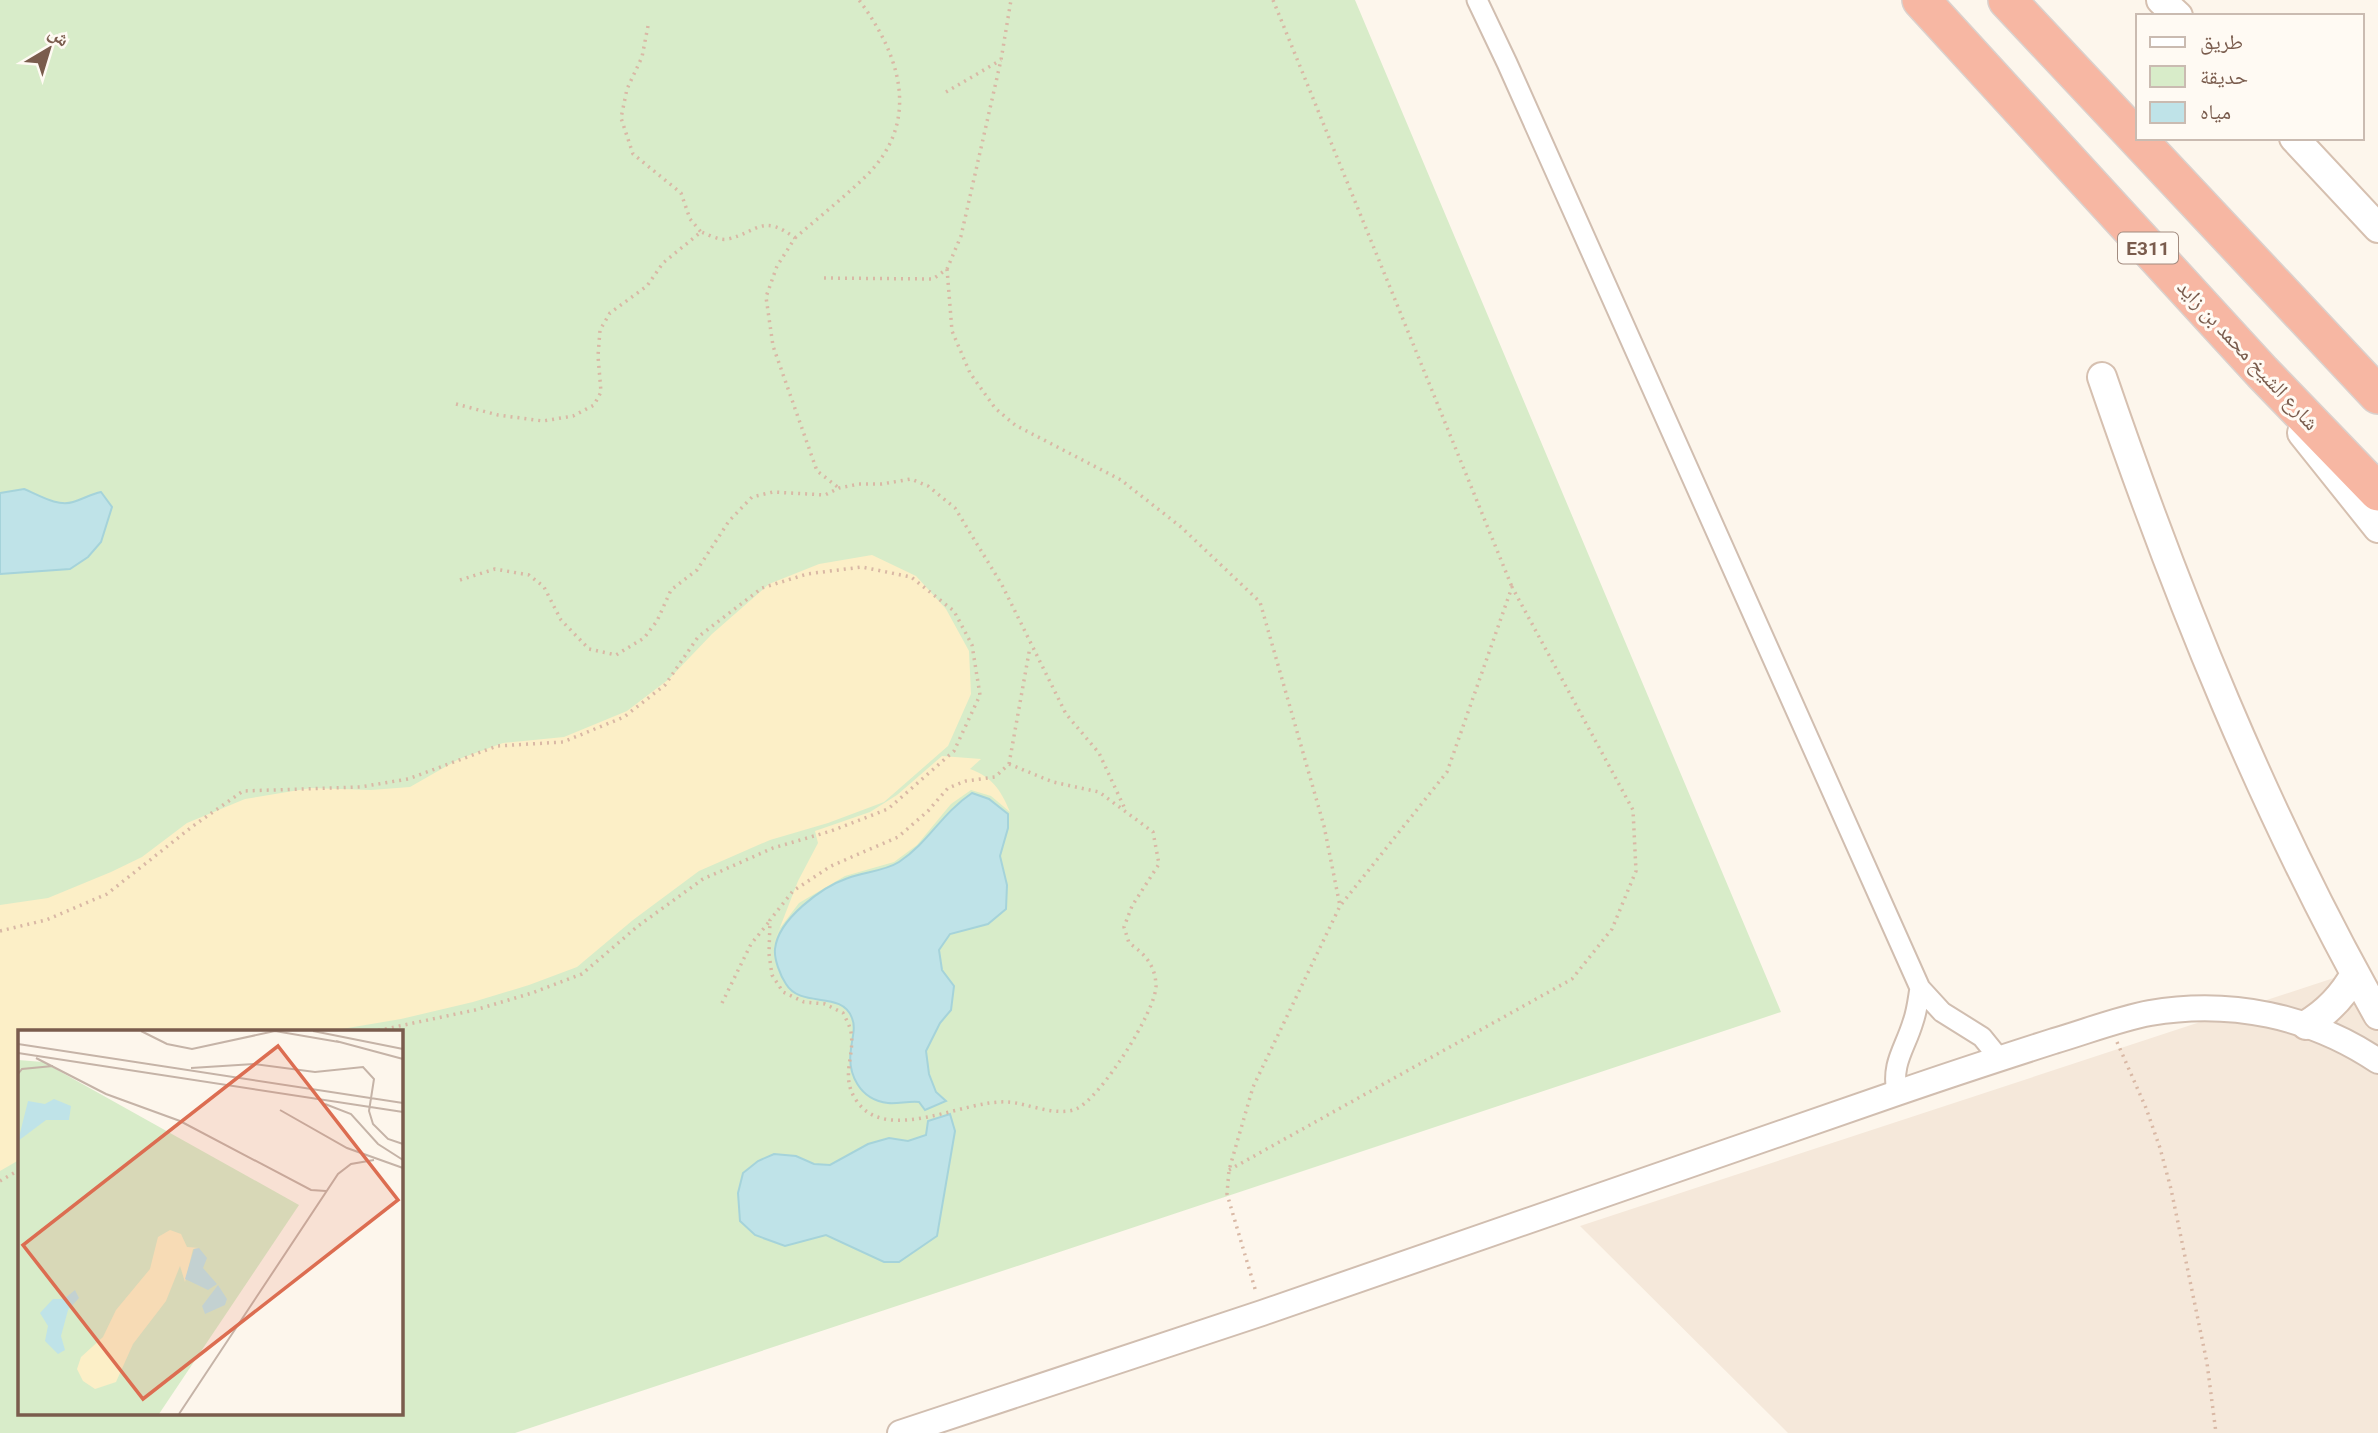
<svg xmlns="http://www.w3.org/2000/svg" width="2378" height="1433" font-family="Roboto,'Noto Naskh Arabic',sans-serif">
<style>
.residential{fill:#f5e8da}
.green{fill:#d8ecc9;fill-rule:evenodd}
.sand{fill:#fcefc7}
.water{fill:#bfe3e8;stroke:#a5d3da;stroke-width:2}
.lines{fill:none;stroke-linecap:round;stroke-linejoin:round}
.minor-casing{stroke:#d1beb0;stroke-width:23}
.tertiary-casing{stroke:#d1beb0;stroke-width:28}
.secondary-casing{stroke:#d6c0b0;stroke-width:32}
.motorway-casing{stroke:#dad1cd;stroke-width:40}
.path{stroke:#d9b8a5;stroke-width:3.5;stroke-dasharray:2 5;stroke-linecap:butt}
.minor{stroke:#fff;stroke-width:19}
.tertiary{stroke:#fff;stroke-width:24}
.secondary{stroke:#fff;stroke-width:28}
.motorway{stroke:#f7b7a3;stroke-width:37}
.labels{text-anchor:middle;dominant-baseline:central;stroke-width:6;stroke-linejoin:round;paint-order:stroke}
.shield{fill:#fffaf3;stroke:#a28b7f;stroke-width:2}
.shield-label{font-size:19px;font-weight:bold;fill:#7a5c4d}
.street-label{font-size:21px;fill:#7a5c4d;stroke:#fffaf3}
.inset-road{fill:none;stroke:#c5b3a7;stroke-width:2}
.view{fill:#dc6d51;fill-opacity:0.15;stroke:#dc6d51;stroke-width:3.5}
.inset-edge{fill:none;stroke:#7a5c4d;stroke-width:3.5}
</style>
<rect width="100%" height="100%" fill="#fdf6ec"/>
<path class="residential" d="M2346,974l32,44v415h-590l-208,-207z"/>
<path class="green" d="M0,0h1355l426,1012 -1266,421h-515zM19,1032h382v382h-382z"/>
<path class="sand" d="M872,555l44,21 30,33 23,42 2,43 -23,52 -64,56 -56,21 -58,17 -71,31 -66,49 -56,47 -48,18 -56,17 -72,17 -77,13h-305v128l-19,11v-266l48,-7 63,-26 31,-15 45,-34 58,-24 66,-11 60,2 39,-3 49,-28 44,-16 61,-6 63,-26 42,-32 43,-45 57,-50 50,-20z
M942,756l39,3 -11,10c22,8 31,21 40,43l-19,-16 -20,-6 -20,14 -34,41 -23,17 -49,14 -46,27 -19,25 -8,20 26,-67 20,-38 -3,-12 55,-19 27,-17z"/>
<path class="water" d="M24,489c15,6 33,18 49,13 10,-3 18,-8 28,-10l11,15 -11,35 -13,15 -18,12 -70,5v-81z
M972,793l17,6 19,15v14l-8,28 7,29 -1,24 -18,15 -38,10 -11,16 3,20 12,16 -3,24 -11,13 -14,28 3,23 7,18 10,9 -21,9 -6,-8c-11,-1 -21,2 -31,1 -28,-3 -41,-29 -37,-54 1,-11 5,-21 1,-31 -10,-28 -51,-9 -66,-34 -6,-9 -12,-25 -11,-35 3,-30 47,-62 73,-71 16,-6 37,-7 51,-16 30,-20 42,-48 73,-69z
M950,1114l5,17 -18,105 -38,26h-15l-58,-27 -41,11 -30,-11 -15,-14 -2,-28 5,-20 15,-12 16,-7 22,2 18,8 16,1 38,-21 21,-6 19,3 18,-6 2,-14z"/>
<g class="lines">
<defs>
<path id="minor" d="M1477,0l30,63 413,925 22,24 40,25 17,21
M1897,1093c-6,-30 8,-44 16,-71 4,-11 5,-22 7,-34"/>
<path id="tertiary" d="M900,1433l362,-120 635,-220c52,-18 104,-35 157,-52 31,-9 64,-22 96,-28 80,-14 161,3 228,48"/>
<path id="secondary" d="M2161,0l17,16
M2294,138l84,90
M2102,377c75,219 162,436 276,638
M2302,433l76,95
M2306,1025c22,-13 37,-29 49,-51"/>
<path id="motorway" d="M1921,0l341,372 116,120
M2007,0l371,395"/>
</defs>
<use href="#minor" class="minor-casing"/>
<use href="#tertiary" class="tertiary-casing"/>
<use href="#secondary" class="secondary-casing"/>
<use href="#motorway" class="motorway-casing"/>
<path class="path" d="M1273,0l239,587
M648,26l-6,31 -15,32 -6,29 12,36 48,39 9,26 11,13
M946,92l55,-32
M795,238c23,-20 47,-39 69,-60 58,-55 37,-122 -5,-178
M947,269l5,62 18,42 25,35 20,17 106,55 60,47 79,75 64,224 16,80
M824,278l109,1 14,-10 14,-33 40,-176 10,-60
M456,404l42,11 45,6 30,-5 21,-11 7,-13 -3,-36 2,-26 10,-17 37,-27 16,-23 38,-31c8,3 19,9 27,7 30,-7 34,-26 67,-1l-18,28 -11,31 7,49 44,125 22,17
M460,580l35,-11 34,6 15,12 17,33 28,29 27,6 28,-17 13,-17 14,-31 26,-20 32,-49 23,-24 21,-5 52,3 14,-7 20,-4h23l29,-5 17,7 27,22 47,77 64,129 33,39 26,56
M1009,764l44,18 46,10 54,40 6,32 -27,42 -8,21 5,16c16,11 26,22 27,42 1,25 -56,114 -80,124 -20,8 -50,-6 -68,-7 -44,-3 -122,44 -152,-2 -16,-24 -1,-43 -5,-68 -1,-6 -5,-13 -8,-19l-18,-9 -21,-2 -21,-10 -11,-17 -3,-21 1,-34 23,-29 38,-25 67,-29 30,-26 20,-23 18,-7 29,-4z
M1009,764l21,-117
M0,931l46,-11 61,-26 86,-68 50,-35 117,-4 48,-8 89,-33 66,-4 61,-25 41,-32 33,-48 64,-49 45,-14 55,-7 49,10 43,34 18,34 8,50 -26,56 -66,58 -57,22 -58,17 -70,31 -65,47 -56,48 -50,19 -57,17 -104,22
M722,1003l29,-59 18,-22
M2117,1042l29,66 14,40 11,41 36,174 9,70
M1229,1170l343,-191 40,-50 24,-58 -3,-61 -121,-223 -65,185 -107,134 -87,181 -24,83 -2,24 29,98
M0,1181l19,-11"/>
<use href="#minor" class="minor"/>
<use href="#tertiary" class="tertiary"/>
<use href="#secondary" class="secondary"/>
<use href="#motorway" class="motorway"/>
</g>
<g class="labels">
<rect class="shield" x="2118" y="232.5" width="60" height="31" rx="5"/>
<g class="shield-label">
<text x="2148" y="248">E311</text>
</g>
<g class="street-label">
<text transform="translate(2248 355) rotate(47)">شارع الشيخ محمد بن زايد</text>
</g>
</g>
<g transform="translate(18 1030)">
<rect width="385" height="385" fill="#fdf6ec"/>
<path d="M0,30l25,2 256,143 -140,209h-141z" fill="#d8ecc9"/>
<path d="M152,200l11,4 6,13 12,1 -6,1 -8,33 -5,-16 -14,35 -33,43 -17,38 -21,7 -12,-8 -6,-12 4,-12 22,-20 13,-27 34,-41 8,-32z" fill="#fcefc7"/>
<path d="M36,69l17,7 -2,14h-23l-28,21 10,-40 17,3zM181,218l8,10 -4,10 14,16 -9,6 -23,-11 9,-30zM200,255l9,14 -2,6 -20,9 -3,-8zM57,260l4,8 -11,12 -7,26 4,14 -7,4 -13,-13 3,-15 -8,-13 13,-14h11z" fill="#bfe3e8"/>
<path class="inset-road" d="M123,1l26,13 25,5 83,-18 64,11M295,1l90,18M318,11l67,18M0,14l385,59M0,23l385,59M18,28l70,36 74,27 131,69 15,1M173,38l63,-4 61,8 48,-5 11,12 -5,32 4,13 15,15 15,5M0,44l4,-5 31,-3M307,74l26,10 27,30 25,16M262,80l67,38 56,20M161,384l159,-240 13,-10 23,-4"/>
<path class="view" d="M260,16l120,154 -255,199 -120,-154z"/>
<rect width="385" height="385" class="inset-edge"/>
</g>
<rect x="2136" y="14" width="228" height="126" fill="#fffaf3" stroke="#cabbb1" stroke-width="2"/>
<rect x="2150" y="37" width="35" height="10" fill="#ffffff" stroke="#cabbb1" stroke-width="2"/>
<text x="2200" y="49" font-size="21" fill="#7a5c4d">طريق</text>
<rect x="2150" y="66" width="35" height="21" fill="#d8ecc9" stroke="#cabbb1" stroke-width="2"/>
<text x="2200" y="84" font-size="21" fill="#7a5c4d">حديقة</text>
<rect x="2150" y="102" width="35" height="21" fill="#bfe3e8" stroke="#cabbb1" stroke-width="2"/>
<text x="2200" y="119" font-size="21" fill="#7a5c4d">مياه</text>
<g transform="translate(49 49) rotate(38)" stroke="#fffaf3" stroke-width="5" paint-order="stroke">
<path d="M0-5L12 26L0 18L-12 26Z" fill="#7a5c4d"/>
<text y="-10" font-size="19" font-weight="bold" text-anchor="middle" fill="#7a5c4d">ش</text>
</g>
</svg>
